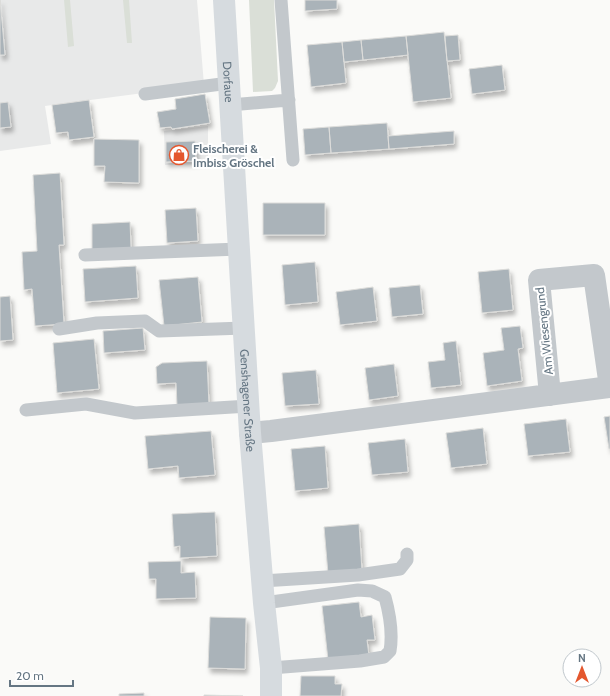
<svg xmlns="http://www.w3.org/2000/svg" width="610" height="696" font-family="Cabin,sans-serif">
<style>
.built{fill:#e8e9e9}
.green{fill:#dadfd7}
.building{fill:#aab3b9;stroke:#dcdcda;filter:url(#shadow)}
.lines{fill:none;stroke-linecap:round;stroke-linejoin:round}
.lane{stroke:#c3c8cc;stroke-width:13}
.street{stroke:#c3c8cc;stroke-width:22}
.secondary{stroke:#d6dbdf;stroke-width:22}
.labels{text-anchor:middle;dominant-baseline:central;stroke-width:4;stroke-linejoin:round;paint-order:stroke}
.street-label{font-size:12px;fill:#657683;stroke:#fff}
.poi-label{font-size:12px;font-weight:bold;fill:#657683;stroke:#fff;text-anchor:start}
</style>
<defs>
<filter id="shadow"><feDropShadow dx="2.5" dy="4.5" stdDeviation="2" flood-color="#0004"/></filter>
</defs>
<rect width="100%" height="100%" fill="#fafaf8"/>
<path class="built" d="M0,0h197l7,85 -159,21 6,38 -51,7z
M208,126v38l-43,1 -1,-34z"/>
<path class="green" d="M64,0h6l4,46 -6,1z
M123,0h6l3,43h-5z
M249,0h25l4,81 -3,7 -3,3 -19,1z"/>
<path class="building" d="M0,0l5,55h-5z
M305,0h32v9l-32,2z
M444,32l7,66 -38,4 -7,-66z
M458,35l2,25 -13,1 -2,-25z
M406,36l2,19 -45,5 -2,-20z
M361,40l2,20 -19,2 -2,-20z
M342,42l4,41 -35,4 -4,-42z
M502,65l3,25 -33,4 -3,-25z
M205,94l5,29 -38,6 -1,-2 -11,1 -3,-16 19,-3 -1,-10z
M89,100l5,37 -25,3 -1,-8 -12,1 -4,-28z
M8,102l3,25 -11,1v-25z
M387,123l2,26 -58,4 -2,-26z
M329,127l2,26 -26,2 -2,-26z
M454,131v13l-65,5 -1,-13z
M94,139l45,1v43l-35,-1 1,-16h-11z
M195,141l1,20 -30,1v-20z
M60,173l4,72h-5l5,79 -29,2 -3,-37 -8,1 -2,-38 15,-1 -4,-76z
M263,203h62v32h-62z
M196,208l2,33 -31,2 -2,-33z
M130,222l1,26 -39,2v-26z
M315,262l3,40 -33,3 -3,-40z
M136,266l2,32 -53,4 -2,-33z
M509,269l4,41 -31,3 -4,-41z
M198,277l4,45 -38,4 -5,-46z
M420,285l3,29 -31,3 -3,-29z
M373,287l4,34 -37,4 -4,-33z
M10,296l3,44 -13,1v-44z
M520,326l3,22 -5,1 4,32 -35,5 -4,-33 21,-3 -3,-22z
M143,328l2,22 -41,3 -1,-22z
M94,339l5,50 -42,4 -4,-50z
M456,341l5,44 -30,3 -3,-26 17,-2 -2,-17z
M207,361l2,44 -32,1 -1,-23 -19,1 -1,-17 6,-4z
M394,364l4,32 -29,4 -4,-32z
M316,370l3,34 -34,2 -3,-33z
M610,416v33h-1l-5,-32z
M566,419l4,33 -42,4 -4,-32z
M483,428l4,36 -36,4 -5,-35z
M211,431l4,44 -36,3 -1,-12 -30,3 -3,-33z
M405,439l3,33 -36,3 -4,-32z
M325,446l3,42 -33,3 -4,-42z
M215,512l2,44 -37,2v-12l-6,1 -2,-33z
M359,524l3,47 -34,3 -4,-47z
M181,561v12l14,-1 1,26 -40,1v-20h-7l-1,-17z
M359,602l2,15 11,-2 3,25h-8l2,16 -41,4 -6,-54z
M210,617l36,1 -1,51 -37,-1z
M301,676h34v8h7l-1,12h-41z
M144,693v3h-25v-2z
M204,695l39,1h-39z"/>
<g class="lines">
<path class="lane" d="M281,0l12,160
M145,94l84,-11
M230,105l59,-5
M85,255l154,-6
M59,329l38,-6 48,-2 14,10 85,-3
M26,410l60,-6 49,9 114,-7
M262,581l96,-6 42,-6 7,-9v-6
M264,603l94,-13 14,1 13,6c5,18 8,36 5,54l-6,6 -24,4 -89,7"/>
<path class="street" d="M250,433l21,-2 339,-44 -16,-112 -55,5 11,115"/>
<path class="secondary" id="s1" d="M224,0l26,433 14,170 7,65v28"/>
</g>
<defs>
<symbol id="shop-ring" viewBox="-11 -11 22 22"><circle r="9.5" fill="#fff" stroke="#e4572e" stroke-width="1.5"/><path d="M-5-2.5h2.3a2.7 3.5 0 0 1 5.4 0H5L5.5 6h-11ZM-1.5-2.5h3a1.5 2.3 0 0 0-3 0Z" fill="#e4572e"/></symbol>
</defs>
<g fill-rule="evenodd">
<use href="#shop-ring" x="168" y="144" width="22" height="22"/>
</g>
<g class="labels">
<g class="street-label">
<text stroke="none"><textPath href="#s1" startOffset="82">Dorfaue</textPath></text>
<text transform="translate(544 331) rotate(-96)">Am Wiesengrund</text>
<text stroke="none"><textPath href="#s1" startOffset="401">Genshagener Straße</textPath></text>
</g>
<g class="poi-label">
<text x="193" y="148">Fleischerei &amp;<tspan x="193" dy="14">Imbiss Gröschel</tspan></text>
</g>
</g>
<g transform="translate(582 668)"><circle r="19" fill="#ffffff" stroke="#c1c8cd"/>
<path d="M0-3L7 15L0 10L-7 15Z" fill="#e4572e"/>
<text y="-6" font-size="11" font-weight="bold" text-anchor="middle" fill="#657683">N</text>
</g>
<path d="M10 680v6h63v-6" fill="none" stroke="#657683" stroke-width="2"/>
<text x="16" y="680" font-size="12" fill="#657683" stroke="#ffffff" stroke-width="3" paint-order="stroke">20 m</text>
</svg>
